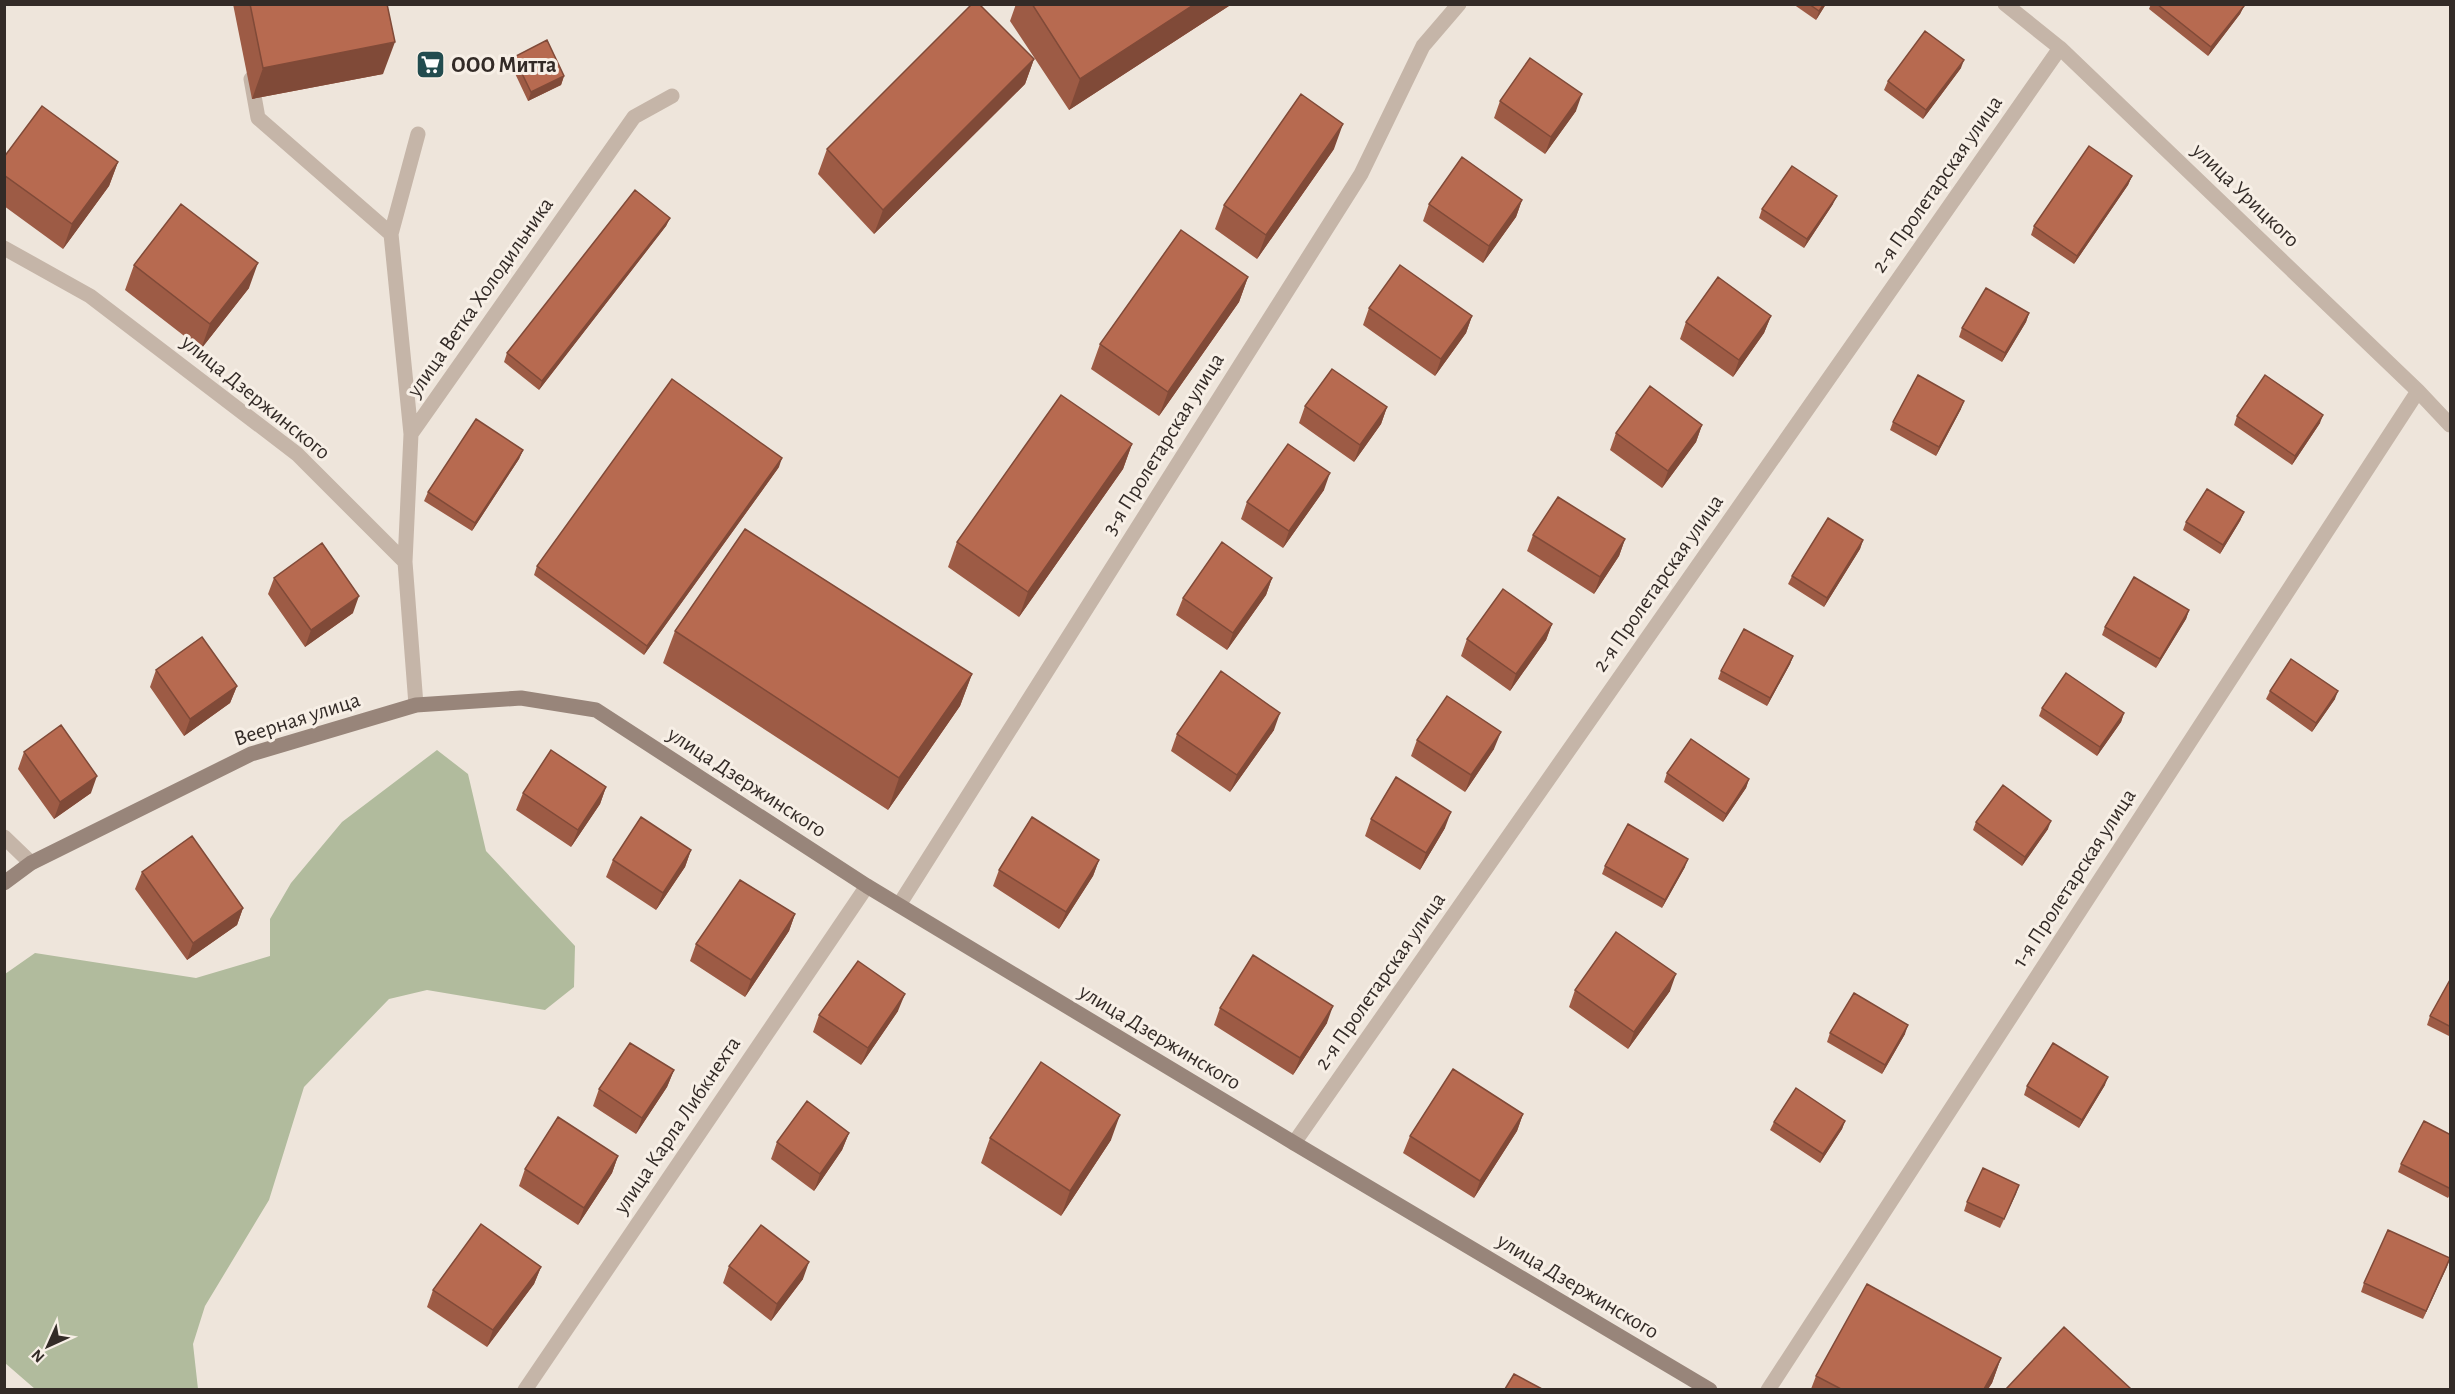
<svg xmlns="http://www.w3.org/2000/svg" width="2455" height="1394" font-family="'Alegreya Sans',sans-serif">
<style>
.green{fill:#b1bb9d}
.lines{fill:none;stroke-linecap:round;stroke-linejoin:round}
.street{stroke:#c5b5a8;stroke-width:15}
.secondary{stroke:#98857a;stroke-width:15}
.wall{fill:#9d5b45}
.shaded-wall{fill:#804a38}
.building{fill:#b76a50;stroke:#804a38;stroke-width:1.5}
.labels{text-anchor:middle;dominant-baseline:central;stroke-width:6;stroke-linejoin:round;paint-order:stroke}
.poi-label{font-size:22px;font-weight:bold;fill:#332b27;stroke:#f7efe6;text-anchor:start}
.street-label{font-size:22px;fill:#332b27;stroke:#f7efe6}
</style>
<rect width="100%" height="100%" fill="#eee5db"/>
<path class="green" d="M437,750l31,24 18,77 89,95 -1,41 -29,23 -118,-20 -38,9 -85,88 -35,113 -64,106 -12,38 5,45h-163l-30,-26v-389l30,-21 161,25 74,-22v-37l21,-36 51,-61z"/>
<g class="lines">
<path class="street" d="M2005,4l55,44 358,343 32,34
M251,79l7,39 133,116 20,200
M391,234l27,-100
M4,248l86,48 207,158 108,108 11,143
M405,562l6,-128 223,-317 38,-21
M4,837l27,26
M899,905l462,-731 62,-128 36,-42
M1294,1143l766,-1095
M525,1390l342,-504
M1768,1390l650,-999"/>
<path class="secondary" d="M4,883l27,-20 220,-109 165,-49 105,-7 75,12 271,176 427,257 416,247"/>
</g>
<path class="wall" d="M233,4h154l-4,70 -131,25z
M1016,4h216l-163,106 -59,-89z
M1793,4h33l-10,16z
M2151,4h91l2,2 -4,8 -32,42 -59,-47z
M514,57l50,19 -3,9 -33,16 -17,-36z
M1034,59l-9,25 -151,150 -56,-60 9,-25z
M1961,68l-38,51 -39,-29 4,-9z
M1500,101l76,10 -31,43 -51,-36z
M1334,149l-77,110 -42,-30 9,-24z
M4,157l114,5 -9,24 -46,63 -59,-43z
M2132,176l-4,9 -54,79 -43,-29 3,-9z
M1522,200l-6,17 -33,46 -60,-42 6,-17z
M1833,204l-29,44 -45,-30 3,-9z
M670,218l-4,8 -127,164 -35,-28 3,-9z
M134,265l115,23 -48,61 -76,-59z
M1248,277l-9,25 -80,114 -68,-47 9,-25z
M1369,308l103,8 -6,17 -31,43 -72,-51z
M2029,313l-3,9 -24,40 -43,-25 3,-9z
M1771,316l-7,17 -31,44 -53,-38 6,-17z
M1305,406l82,1 -6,17 -27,38 -55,-39z
M1961,409l-25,47 -46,-26 3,-8z
M2237,416l83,7 -28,42 -58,-40z
M1702,425l-6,17 -34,46 -52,-38 6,-17z
M1132,444l-9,25 -104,148 -71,-50 9,-25z
M523,450l-4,9 -47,72 -48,-30 4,-9z
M779,467l-135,188 -110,-80 3,-9z
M1324,490l-41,58 -42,-29 6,-17z
M2244,512l-4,9 -20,33 -37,-24 3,-8z
M1533,535l92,4 -6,17 -25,38 -67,-43z
M1863,540l-3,9 -36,58 -36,-23 4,-8z
M274,578l79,35 -48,34 -37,-53z
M1272,578l-6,17 -39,55 -51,-35 7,-17z
M2189,610l-3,9 -30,49 -54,-33 3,-8z
M1552,624l-6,16 -36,51 -49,-35 6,-17z
M675,631l297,43 -12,32 -72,104 -225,-147z
M1793,656l-3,8 -23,42 -49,-27 3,-8z
M156,670l81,16 -7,17 -46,33 -34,-49z
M2270,691l65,8 -23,33 -46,-33z
M2042,708l82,5 -3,9 -24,34 -58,-40z
M1274,730l-44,62 -59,-41 6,-17z
M1417,740l77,9 -29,43 -54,-36z
M24,752l67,41 -37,26 -36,-50z
M1667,773l82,6 -3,9 -23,34 -59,-40z
M606,787l-6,17 -29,43 -55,-37 7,-17z
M1371,819l74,9 -25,42 -55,-34z
M1976,822l72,7 -26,37 -49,-36z
M691,850l-6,17 -29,43 -50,-33 7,-17z
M1099,860l-6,16 -34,53 -66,-43 6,-16z
M1605,866l80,1 -23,41 -60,-34z
M142,872l101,36 -6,17 -50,35 -52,-71z
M795,914l-6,17 -44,66 -55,-36 6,-17z
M2451,978v59l-24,-12 3,-9z
M1575,990l95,1 -42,58 -59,-42z
M1220,1008l107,15 -34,52 -79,-50z
M898,1011l-37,54 -48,-33 6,-17z
M1830,1033l75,1 -23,40 -55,-32z
M674,1070l-7,17 -31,47 -43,-28 6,-17z
M2105,1085l-26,43 -55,-33 3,-9z
M1523,1114l-6,17 -43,67 -71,-45 7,-17z
M1845,1121l-3,8 -22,34 -50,-33 4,-8z
M849,1133l-7,17 -28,41 -43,-32 6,-17z
M2451,1135v58l-3,5 -50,-26 3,-8z
M990,1138l121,2 -50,76 -80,-53z
M618,1156l-6,17 -34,52 -59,-39 6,-17z
M2019,1185l-19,43 -36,-17 3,-9z
M2450,1258l-27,61 -62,-27 3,-9z
M729,1266l74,13 -32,42 -48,-38z
M541,1267l-7,17 -47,63 -60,-40 6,-17z
M2001,1358l-9,25 -4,6h-177l5,-13z"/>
<path class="shaded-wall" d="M1195,4h37l-163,106 11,-31z
M1824,4h2l-10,16 3,-9z
M2244,6l-4,8 -32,42 3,-9z
M395,42l-12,32 -131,25 11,-31z
M1034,59l-9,25 -151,150 9,-24z
M1964,60l-3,8 -38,51 3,-9z
M564,76l-3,9 -33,16 3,-9z
M1582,94l-6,17 -31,43 6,-17z
M1343,124l-9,25 -77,110 9,-24z
M118,162l-9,24 -46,63 9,-25z
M2132,176l-4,9 -54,79 3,-8z
M1837,196l-4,8 -29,44 3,-9z
M1522,200l-6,17 -33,46 6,-17z
M670,218l-4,8 -127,164 3,-9z
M258,263l-9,25 -48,61 9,-25z
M1248,277l-9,25 -80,114 9,-24z
M2029,313l-3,9 -24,40 3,-9z
M1472,316l-6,17 -31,43 6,-17z
M1771,316l-7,17 -31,44 6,-17z
M1964,401l-3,8 -25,47 3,-9z
M1387,407l-6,17 -27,38 6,-17z
M2323,415l-3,8 -28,42 3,-9z
M1702,425l-6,17 -34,46 6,-17z
M1132,444l-9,25 -104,148 9,-25z
M523,450l-4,9 -47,72 3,-8z
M782,458l-3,9 -135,188 3,-9z
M1330,473l-6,17 -41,58 6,-17z
M2244,512l-4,9 -20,33 3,-9z
M1625,539l-6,17 -25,38 6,-17z
M1863,540l-3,9 -36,58 3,-9z
M1272,578l-6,17 -39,55 6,-17z
M359,596l-6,17 -48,34 6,-17z
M2189,610l-3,9 -30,49 4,-9z
M1552,624l-6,16 -36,51 6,-17z
M1793,656l-3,8 -23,42 3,-8z
M972,674l-12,32 -72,104 11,-32z
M237,686l-7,17 -46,33 6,-17z
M2338,691l-3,8 -23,33 4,-9z
M1280,713l-6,17 -44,62 7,-17z
M2124,713l-3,9 -24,34 3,-9z
M1501,732l-7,17 -29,43 6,-17z
M97,776l-6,17 -37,26 6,-17z
M1749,779l-3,9 -23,34 3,-8z
M606,787l-6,17 -29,43 7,-17z
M1451,812l-6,16 -25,42 6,-17z
M2051,821l-3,8 -26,37 3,-9z
M691,850l-6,17 -29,43 7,-17z
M1688,859l-3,8 -23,41 3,-8z
M1099,860l-6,16 -34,53 7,-17z
M243,908l-6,17 -50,35 6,-17z
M795,914l-6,17 -44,66 6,-17z
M1676,974l-6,17 -42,58 6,-17z
M905,994l-7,17 -37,54 7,-17z
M1333,1006l-6,17 -34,52 7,-17z
M1908,1025l-3,9 -23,40 3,-9z
M674,1070l-7,17 -31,47 6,-16z
M2108,1077l-3,8 -26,43 3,-8z
M1523,1114l-6,17 -43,67 6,-17z
M1120,1115l-9,25 -50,76 9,-25z
M1845,1121l-3,8 -22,34 3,-9z
M849,1133l-7,17 -28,41 6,-17z
M618,1156l-6,17 -34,52 6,-17z
M2019,1185l-3,9 -16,34 4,-9z
M2450,1258l-3,9 -24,52 3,-8z
M809,1262l-6,17 -32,42 6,-17z
M541,1267l-7,17 -47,63 6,-17z
M2001,1358l-9,25 -4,6h-4z"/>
<path class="building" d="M250,4h137l8,38 -132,26z
M972,4h7l55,55 -151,151 -56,-61z
M1032,4h163l-115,75z
M1809,4h15l-5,7z
M2157,4h85l2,2 -33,41z
M1925,31l39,29 -38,50 -38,-29z
M547,40l17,36 -33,16 -17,-35z
M1530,58l52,36 -31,43 -51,-36z
M1301,94l42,30 -77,111 -42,-30z
M42,106l76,56 -46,62 -68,-49v-18z
M2089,146l43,30 -55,80 -43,-30z
M1462,157l60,43 -33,46 -60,-42z
M1792,166l45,30 -30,43 -45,-30z
M635,190l35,28 -128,163 -35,-28z
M181,204l77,59 -48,61 -76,-59z
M1181,230l67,47 -80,115 -68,-48z
M1400,265l72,51 -31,43 -72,-51z
M1718,277l53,39 -32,44 -53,-38z
M1986,288l43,25 -24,40 -43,-25z
M1332,369l55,38 -27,38 -55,-39z
M1918,375l46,26 -25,46 -46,-25z
M2265,375l58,40 -28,41 -58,-40z
M672,379l110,79 -135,188 -110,-80z
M1650,386l52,39 -34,46 -52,-38z
M1061,395l71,49 -104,148 -71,-50z
M476,419l47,31 -48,73 -47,-31z
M1288,444l42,29 -41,58 -42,-29z
M2207,489l37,23 -21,33 -37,-23z
M1558,497l67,42 -25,38 -67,-42z
M1828,518l35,22 -36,58 -35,-22z
M745,529l227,145 -73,104 -224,-147z
M1222,542l50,36 -39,55 -50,-35z
M322,543l37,53 -48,34 -37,-52z
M2134,577l55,33 -29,49 -55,-32z
M1503,589l49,35 -36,50 -49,-35z
M1744,629l49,27 -23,42 -49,-27z
M202,637l35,49 -47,33 -34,-49z
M2291,659l47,32 -22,32 -46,-32z
M1221,671l59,42 -43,62 -60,-41z
M2066,673l58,40 -24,34 -58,-39z
M1447,696l54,36 -30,43 -54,-35z
M61,725l36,51 -37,26 -36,-50z
M1691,739l58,40 -23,35 -59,-41z
M551,750l55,37 -28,43 -55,-37z
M1396,777l55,35 -25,41 -55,-34z
M2003,785l48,36 -26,36 -49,-35z
M641,817l50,33 -28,43 -50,-33z
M1032,817l67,43 -33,52 -67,-42z
M1628,824l60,35 -23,41 -60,-34z
M192,836l51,72 -50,35 -51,-71z
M740,880l55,34 -44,66 -55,-36z
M1616,932l60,42 -42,58 -59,-42z
M1253,955l80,51 -33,52 -80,-50z
M858,961l47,33 -37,54 -49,-33z
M2451,978v49l-21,-11z
M1854,993l54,32 -23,40 -55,-32z
M630,1043l44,27 -32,48 -43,-29z
M2053,1043l55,34 -26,43 -55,-34z
M1041,1062l79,53 -50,76 -80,-53z
M1453,1069l70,45 -43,67 -70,-45z
M1796,1088l49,33 -22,33 -49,-32z
M807,1101l42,32 -29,41 -43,-32z
M558,1117l60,39 -34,52 -59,-39z
M2424,1121l27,14v54l-50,-25z
M1983,1168l36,17 -15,34 -37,-17z
M481,1224l60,43 -48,63 -60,-40z
M761,1225l48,37 -32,42 -48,-38z
M2388,1230l62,28 -24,53 -62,-28z
M1867,1284l134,74 -17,31h-143l-25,-13z
M2064,1327l67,62h-125z
M1514,1374l28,15h-37z"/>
<defs>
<symbol id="supermarket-square" viewBox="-11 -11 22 22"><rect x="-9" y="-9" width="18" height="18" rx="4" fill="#224c4f" stroke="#f7efe6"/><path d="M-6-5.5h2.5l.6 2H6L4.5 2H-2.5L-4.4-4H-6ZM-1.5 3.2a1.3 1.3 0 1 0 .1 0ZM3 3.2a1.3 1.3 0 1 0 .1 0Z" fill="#fff"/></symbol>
</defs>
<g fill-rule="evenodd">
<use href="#supermarket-square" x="414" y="48" width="33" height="33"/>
</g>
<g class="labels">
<g class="poi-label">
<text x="451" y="65">ООО Митта</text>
</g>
<g class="street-label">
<text transform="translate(1937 184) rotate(-55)">2-я Пролетарская улица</text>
<text transform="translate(2246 195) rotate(44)">улица Урицкого</text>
<text transform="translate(480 297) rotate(-55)">улица Ветка Холодильника</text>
<text transform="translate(256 397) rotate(39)">улица Дзержинского</text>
<text transform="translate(1163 444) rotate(-58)">3-я Пролетарская улица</text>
<text transform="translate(1658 583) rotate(-55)">2-я Пролетарская улица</text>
<text transform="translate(297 719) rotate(-18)">Веерная улица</text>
<text transform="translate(747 782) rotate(33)">улица Дзержинского</text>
<text transform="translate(2074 878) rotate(-57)">1-я Пролетарская улица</text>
<text transform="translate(1380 981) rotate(-55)">2-я Пролетарская улица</text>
<text transform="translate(1160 1037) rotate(31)">улица Дзержинского</text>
<text transform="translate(677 1125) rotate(-56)">улица Карла Либкнехта</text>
<text transform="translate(1578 1286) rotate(31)">улица Дзержинского</text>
</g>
</g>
<rect width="2455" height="1394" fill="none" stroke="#332b27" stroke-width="12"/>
<g transform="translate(48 1346) rotate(225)" stroke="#f7efe6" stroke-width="4.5" paint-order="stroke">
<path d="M0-4.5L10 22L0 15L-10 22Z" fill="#332b27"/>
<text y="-9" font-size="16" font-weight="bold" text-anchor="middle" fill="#332b27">N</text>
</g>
</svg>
